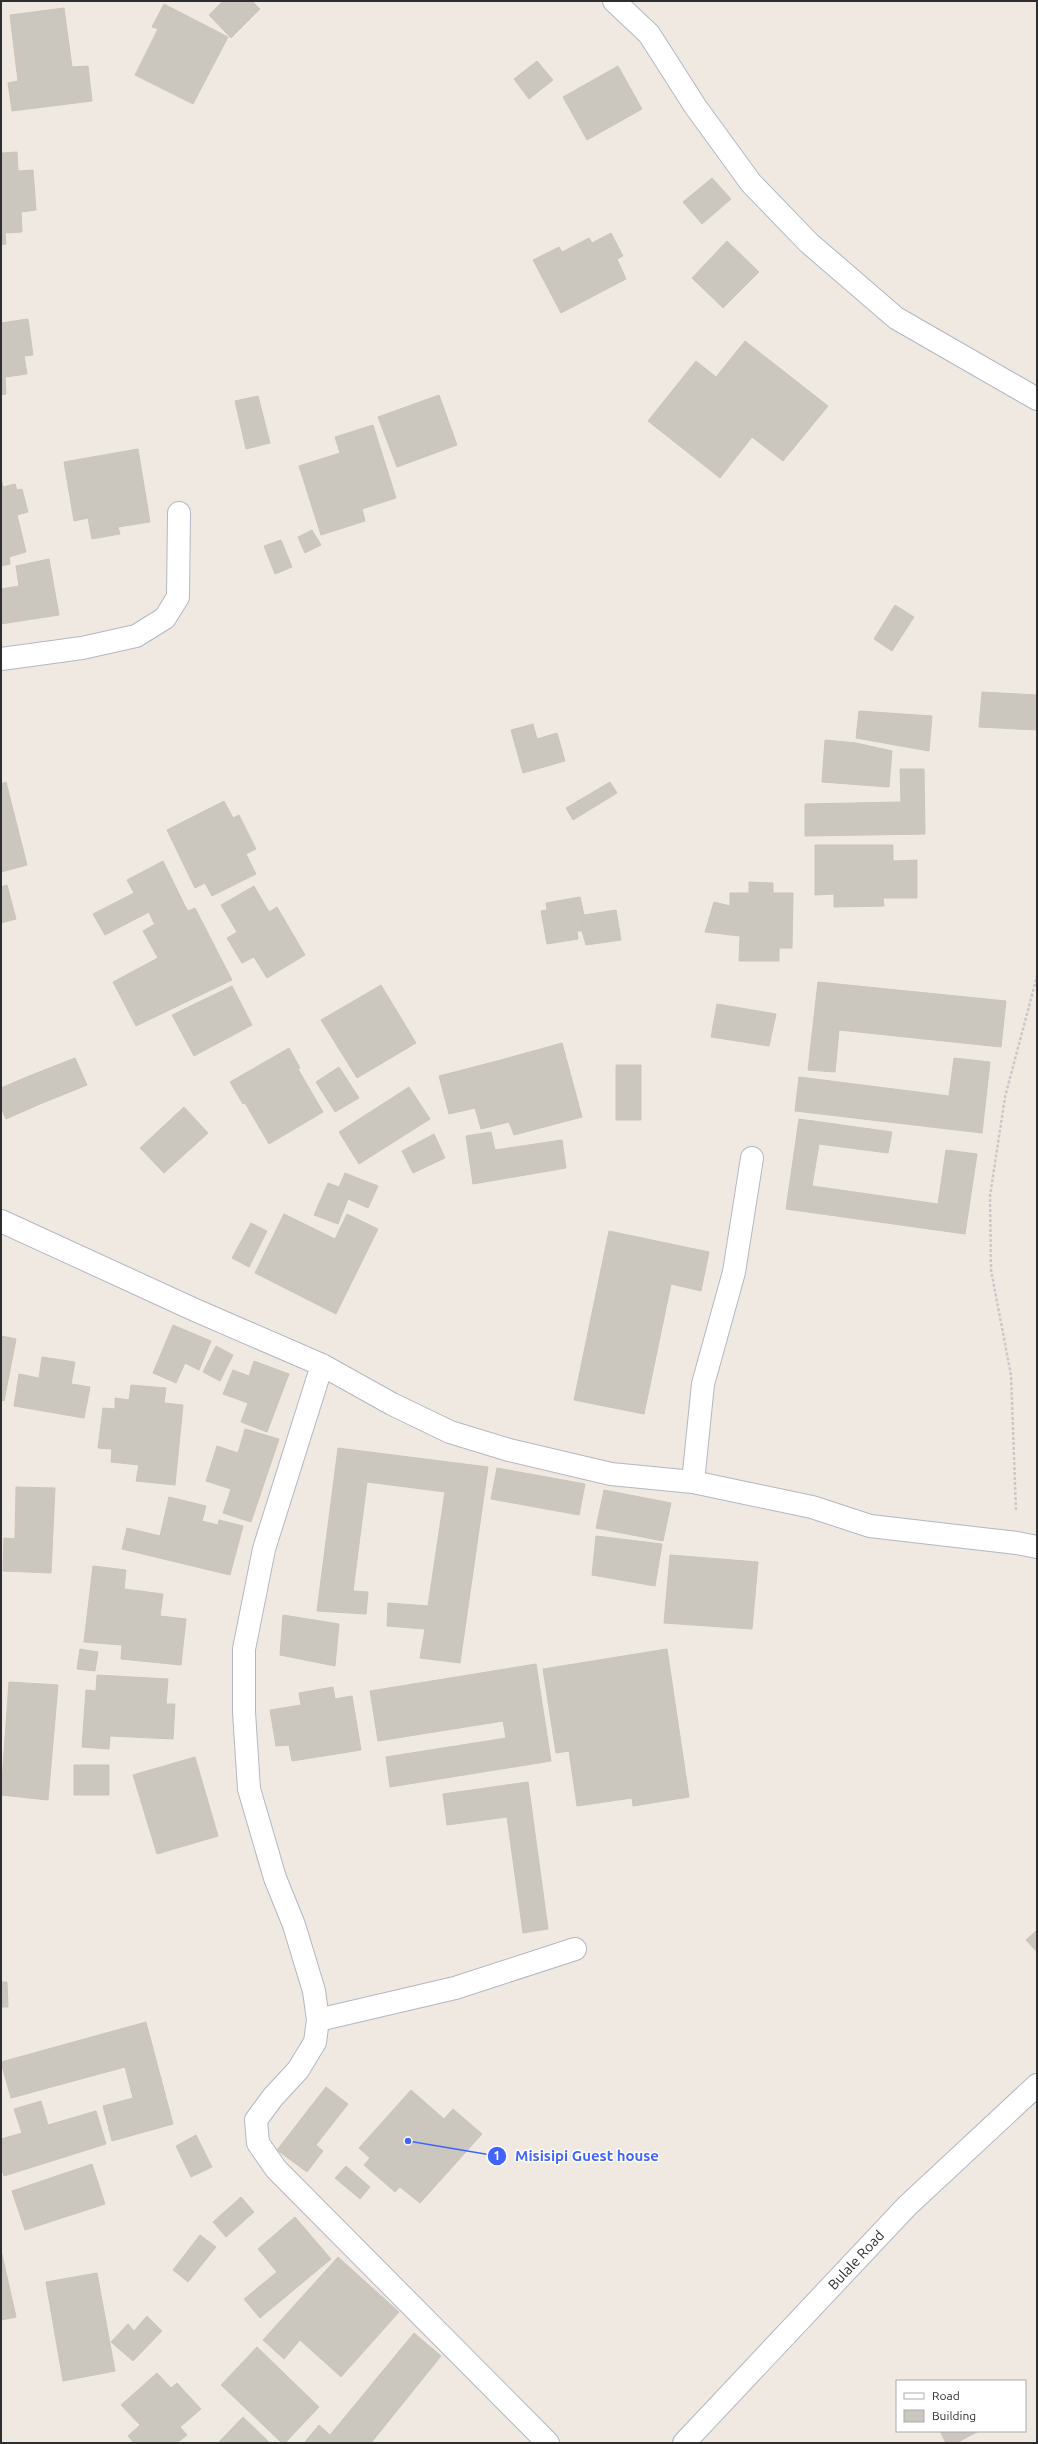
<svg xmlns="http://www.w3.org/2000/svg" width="1038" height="2444" font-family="Ubuntu,sans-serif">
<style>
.building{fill:#cbc7bf;stroke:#cbc5ba}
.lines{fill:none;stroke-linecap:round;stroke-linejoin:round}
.minor-casing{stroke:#b4b7c1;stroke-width:24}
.path{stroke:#c9c9c9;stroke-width:2.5;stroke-dasharray:3 2;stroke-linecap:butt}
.minor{stroke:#fff;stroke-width:22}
.labels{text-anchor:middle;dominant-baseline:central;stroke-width:3;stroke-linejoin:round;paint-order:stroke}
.street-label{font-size:14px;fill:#2e2e2e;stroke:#fff}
.leader{fill:none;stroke:#4264fb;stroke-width:1.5}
.callout-dot{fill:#4264fb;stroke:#fff;stroke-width:1.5}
.mark-label{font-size:12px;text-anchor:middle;font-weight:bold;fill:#fff}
.callout-label{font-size:15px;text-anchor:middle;font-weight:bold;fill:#4264fb;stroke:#fff;stroke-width:3;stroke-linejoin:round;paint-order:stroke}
</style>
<rect width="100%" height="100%" fill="#efe9e1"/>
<path class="building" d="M223,1h29l8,8 -29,29 -22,-23z
M164,4l64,33 -35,67 -58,-29 23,-46 -6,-2z
M64,8l8,59 16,-1 4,35 -80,10 -4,-28 10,-2 -8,-66z
M537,61l16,19 -24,19 -15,-20z
M618,66l24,43 -55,31 -24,-43z
M17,152l1,19 15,-1 3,40 -15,2 1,20 -17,1 1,11 -5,1v-92z
M712,178l19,21 -29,25 -19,-22z
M611,233l12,23 -6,3 9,20 -65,34 -28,-53 26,-13 3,5 27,-14 3,5z
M727,241l32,31 -36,36 -31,-30z
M28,319l5,36 -9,1 3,18 -22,3 1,17 -5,1v-72z
M745,341l83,65 -45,55 -31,-24 -32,41 -72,-57 48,-60 20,16z
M439,395l18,50 -60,22 -19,-50z
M258,396l12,47 -24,6 -11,-48z
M373,425l23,73 -34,11 3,12 -44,14 -22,-69 41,-13 -5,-16z
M138,449l12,73 -32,5 2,7 -28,5 -4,-21 -14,3 -10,-59z
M1,479l2,8 12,-3 2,6 5,-1 6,23 -11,3 9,37 -17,5 1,7 -9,2z
M312,530l9,15 -16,8 -7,-16z
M281,540l11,27 -17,7 -11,-28z
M49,559l10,56 -58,9v-35l18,-3 -3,-20z
M895,605l19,12 -22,34 -18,-12z
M982,692l55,3v35l-58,-3z
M859,711l73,5 -3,35 -73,-13z
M533,724l4,15 20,-6 8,28 -42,12 -12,-43z
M825,740l31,3 36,8 -3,36 -67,-5z
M900,769h24l1,65 -120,2v-32l96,-2z
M6,782l21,83 -26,7v-88z
M610,782l7,11 -44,27 -7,-12z
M224,801l9,17 6,-3 17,34 -10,5 10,20 -44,22 -7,-13 -10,5 -28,-58z
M815,845h78v16l24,-1v38h-34l1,8 -50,1v-13l-19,1z
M163,861l22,45 -32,15 -4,-9 -44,23 -12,-21 41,-21 -7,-13z
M749,882l24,1v10h20l-1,55h-13v13h-40l1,-25 -35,-4 9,-30 16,4v-13h19z
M7,885l9,34 -15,4v-36z
M254,886l15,26 8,-5 28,48 -38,23 -13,-21 -12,6 -15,-25 10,-6 -16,-27z
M580,897l4,18 -2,16h-5l1,8 -31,5 -6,-33 6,-1 -1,-7z
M185,906l3,5 7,-3 37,72 -96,46 -23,-44 45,-24 -15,-27 12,-7 -2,-3z
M616,910l5,30 -35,5 -4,-14 2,-16z
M818,982l188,19 -5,46 -162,-17 -4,42 -27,-2z
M381,985l35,58 -59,35 -36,-58z
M232,986l20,39 -58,31 -22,-41z
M717,1004l59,10 -7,32 -58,-9z
M562,1043l20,74 -68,18 -5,-13 -12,-61z
M289,1048l11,20 -2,1 25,43 -54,32 -24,-41 -2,1 -13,-22z
M75,1058l12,27 -47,19 -11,-28z
M954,1058l36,4 -8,71 -187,-22 4,-34 150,19z
M497,1061l12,61 -28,7 -6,-21 -26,6 -10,-38z
M616,1065h25v55h-25z
M339,1067l20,31 -24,14 -19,-30z
M29,1076l11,28 -34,15 -5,-12v-19z
M409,1087l21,32 -71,45 -20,-32z
M184,1107l24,26 -44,40 -24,-25z
M799,1119l93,13 -4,21 -69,-9 -7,42 126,18 8,-54 31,4 -12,80 -179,-25z
M491,1132l4,18 67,-10 4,28 -93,16 -7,-48z
M434,1134l11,24 -32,15 -11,-22z
M345,1173l33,13 -10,22 -20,-9 -10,25 -24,-9 14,-32 11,4z
M284,1214l51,25 12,-25 31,15 -42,85 -81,-41z
M251,1223l16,8 -18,36 -17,-9z
M609,1231l100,21 -8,39 -30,-7 -27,130 -70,-14z
M173,1325l38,16 -12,29 -14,-7 -9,20 -23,-10z
M1,1336l15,3 -12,62 -3,-1z
M216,1346l17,9 -13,26 -17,-9z
M42,1357l33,5 -4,22 19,3 -6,31 -70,-12 5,-32 20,4z
M254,1361l35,13 -22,58 -26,-10 7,-19 -25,-9 10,-24 16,6z
M131,1385l35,3 -2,15 19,2 -8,80 -39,-4 3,-16 -28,-3 1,-13 -14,-1 5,-40 12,1v-11l14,2z
M245,1429l34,10 -28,83 -28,-9 8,-24 -25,-8 11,-35 21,7z
M338,1448l150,19 -28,196 -40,-5 5,-29 -38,-3 1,-23 40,3 17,-114 -78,-10 -14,109 15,1 -2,22 -49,-3z
M497,1468l88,16 -6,31 -88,-16z
M16,1487l39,1 -4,85 -48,-2 1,-33 11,1z
M604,1490l67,13 -8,38 -67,-13z
M169,1497l37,9 -4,15 16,4 1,-5 24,6 -13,49 -108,-26 5,-21 33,8z
M596,1536l66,8 -7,42 -63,-11z
M670,1555l88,7 -6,67 -88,-6z
M93,1566l33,4 -2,19 39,5 -3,22 26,3 -5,46 -60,-6 1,-14 -38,-3z
M283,1615l56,9 -4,42 -55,-11z
M80,1649l18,3 -3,19 -18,-2z
M667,1649l22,148 -56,9 -1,-8 -55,8 -8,-55 -13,2 -13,-84z
M536,1664l15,97 -161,26 -4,-30 120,-19 -3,-17 -125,20 -8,-50z
M97,1675l71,4 -2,25h9l-2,35 -63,-3 -1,13 -27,-2 4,-57 10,1z
M9,1682l49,3 -10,115 -47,-5z
M333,1687l2,12 17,-3 9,54 -69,11 -3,-16 -13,1 -6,-36 31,-5 -2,-12z
M195,1757l23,79 -61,18 -24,-79z
M74,1765h35v30h-35z
M528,1782l20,147 -25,4 -16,-116 -60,8 -4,-31z
M1037,1930v22l-11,-12z
M1,1982h6l1,25h-7z
M146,2022l27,102 -61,17 -9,-35 30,-8 -8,-31 -114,31 -10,-36z
M326,2087l22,17 -32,41 7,6 -16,21 -30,-22z
M411,2090l33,29 9,-10 29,25 -62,69 -20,-16 -5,5 -31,-27 6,-7 -11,-10z
M41,2101l7,24 48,-14 10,33 -102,32 -3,-9v-28l21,-6 -8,-24z
M196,2135l16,32 -21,10 -15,-31z
M92,2164l13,40 -80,26 -13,-39z
M346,2166l24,21 -10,12 -25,-21z
M241,2197l13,15 -28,25 -13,-15z
M295,2217l36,42 -71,59 -16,-19 33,-27 -19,-23z
M200,2235l16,12 -28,35 -15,-12z
M1,2250l15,67 -15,3z
M338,2257l61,55 -58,65 -41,-37 -16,19 -21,-19z
M97,2273l18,98 -52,10 -17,-99z
M147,2316l15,15 -29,30 -22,-19 17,-18 6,7z
M414,2333l27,23 -70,87h-67l15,-18 11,10z
M257,2347l62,60 -34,36h-3l-61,-58z
M157,2373l14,15 6,-5 24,26 -21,18 7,8 -10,8h-43l-6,-7 12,-11 -19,-20z
M243,2417l27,26h-52z
M940,2431h39l-23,12h-10z"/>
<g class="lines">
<defs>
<path id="minor" d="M614,1l35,33 46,72 56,77 58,60 87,75 141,81
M1,659l81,-11 54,-12 29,-18 13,-21 1,-84
M1,1221l194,89 127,55 70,39 58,28 59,18 102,24 82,8 119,25 58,19 147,17 20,4
M322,1365l-58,184 -20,100v63l5,77 26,89 19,47 20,66 4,29 -3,22 -17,28 -25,27 -17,23 2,23 18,26 272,274
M693,1482l10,-98 31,-112 18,-114
M318,2020l137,-32 120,-39
M684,2443l223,-237 130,-121"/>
</defs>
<use href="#minor" class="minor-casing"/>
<path class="path" d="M1016,1510l-5,-135 -20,-105 -1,-74 15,-99 32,-121"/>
<use href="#minor" class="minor"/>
</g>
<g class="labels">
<g class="street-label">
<text transform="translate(856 2260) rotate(-47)">Bulale Road</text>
</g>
</g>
<path class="leader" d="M408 2141L497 2156"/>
<g class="callout-dot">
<circle cx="408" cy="2141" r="4"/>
<circle cx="497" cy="2156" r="10"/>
</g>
<g class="mark-label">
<text x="497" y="2160">1</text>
</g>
<g class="callout-label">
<text x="587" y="2161">Misisipi Guest house</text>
</g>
<rect width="1038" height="2444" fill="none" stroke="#2e2e2e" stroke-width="4"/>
<rect x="896" y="2380" width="130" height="52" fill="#ffffff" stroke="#ababab"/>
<rect x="904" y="2393" width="20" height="6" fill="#ffffff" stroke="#ababab"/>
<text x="932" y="2400" font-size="12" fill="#2e2e2e">Road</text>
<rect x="904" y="2410" width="20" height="12" fill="#cbc7bf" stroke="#ababab"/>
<text x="932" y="2420" font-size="12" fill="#2e2e2e">Building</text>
</svg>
